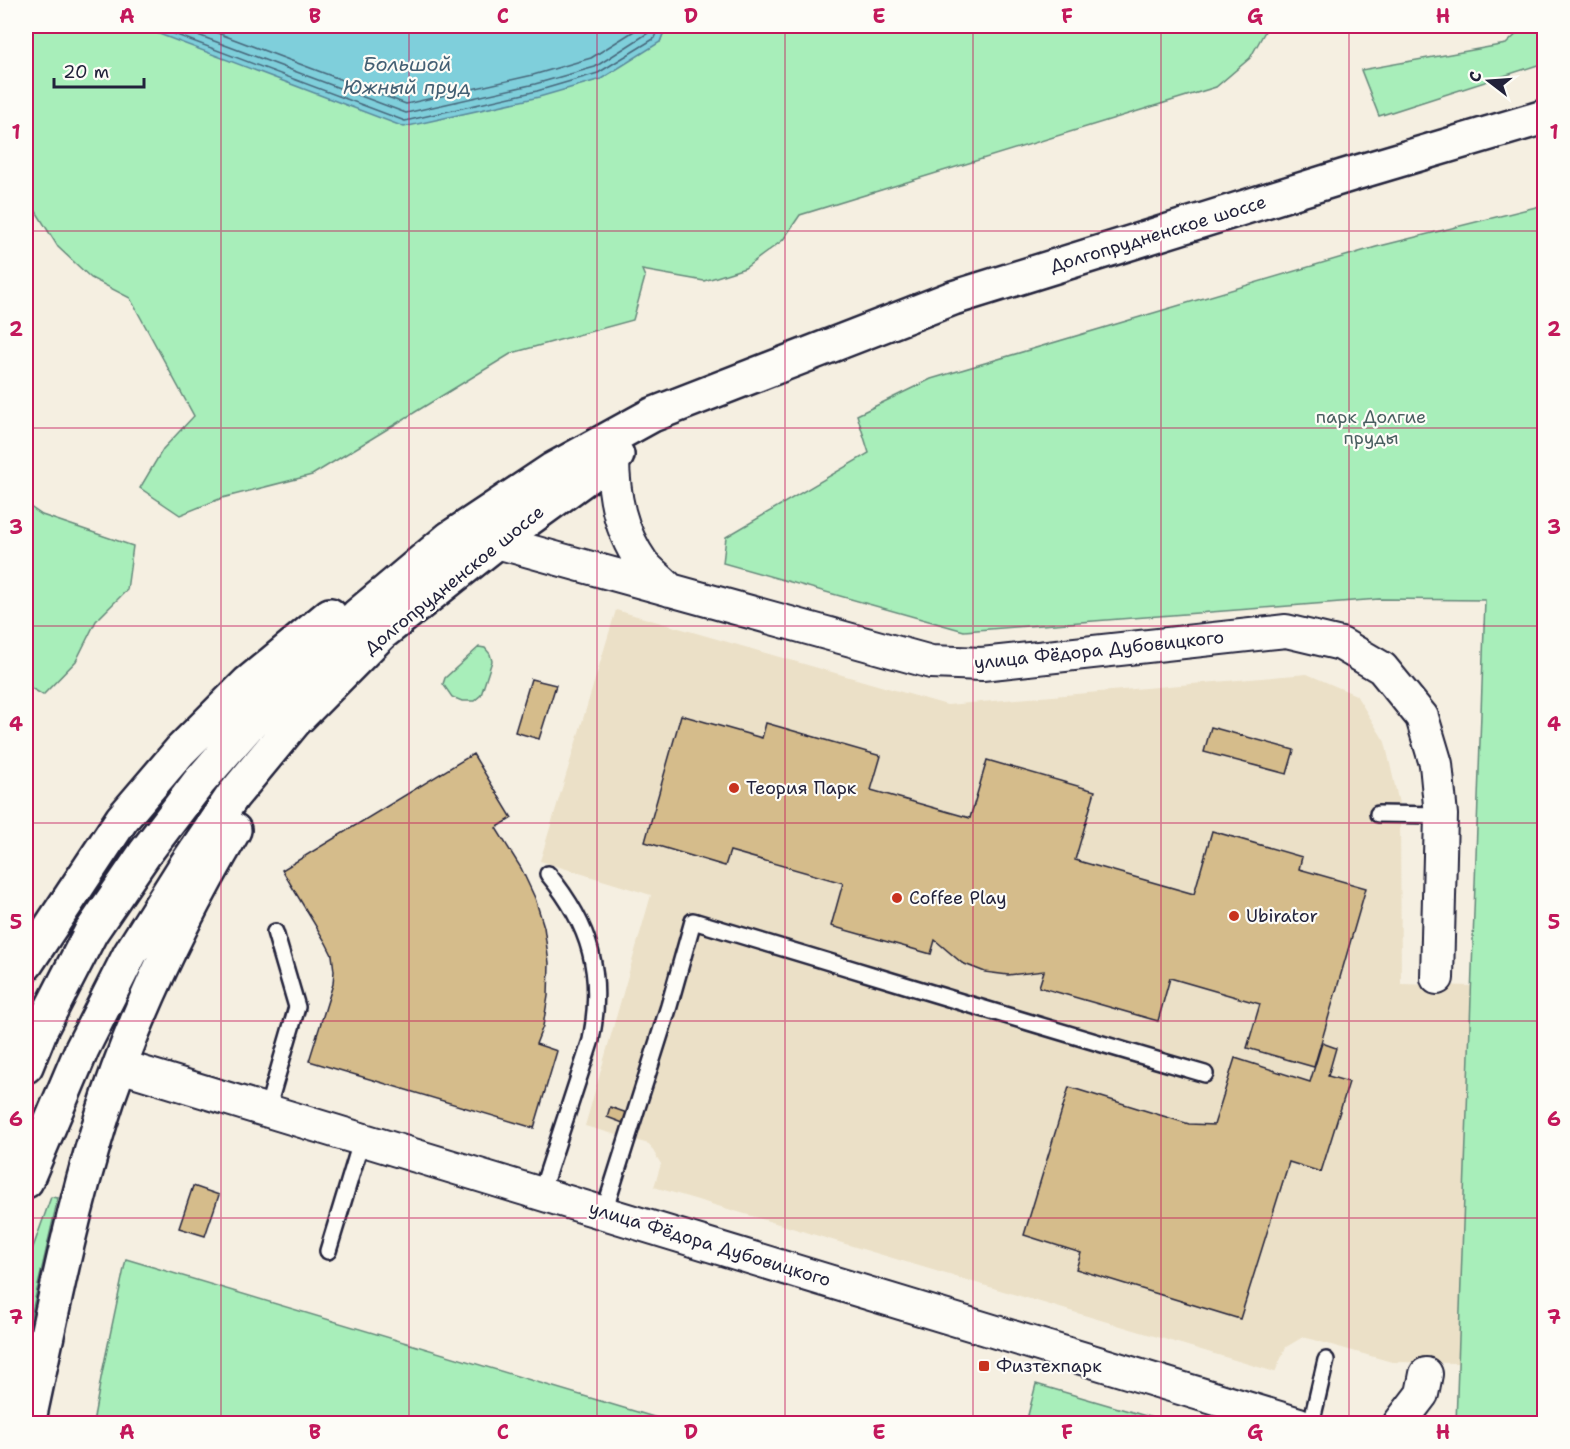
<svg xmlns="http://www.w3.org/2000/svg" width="1570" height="1449" font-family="'Shantell Sans',sans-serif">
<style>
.built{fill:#ebe0c7}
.green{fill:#a8eeba;stroke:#65887a;stroke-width:1.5}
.water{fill:#7fcfdb;stroke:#5a8a9b;stroke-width:1.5}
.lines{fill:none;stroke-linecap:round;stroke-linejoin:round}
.shore{stroke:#47677b;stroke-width:1.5}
.building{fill:#d5bc8b;stroke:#22223b;stroke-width:1.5}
.lane-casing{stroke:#22223b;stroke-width:20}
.street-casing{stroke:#22223b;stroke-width:36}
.secondary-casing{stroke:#22223b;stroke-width:38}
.lane{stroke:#fdfcf7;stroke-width:15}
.street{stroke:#fdfcf7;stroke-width:32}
.secondary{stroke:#fdfcf7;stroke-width:33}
.grid{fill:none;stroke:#c2185b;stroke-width:1.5;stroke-opacity:0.55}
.poi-dot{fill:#c8321e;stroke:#fdfcf7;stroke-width:2}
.labels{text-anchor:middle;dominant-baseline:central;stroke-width:4.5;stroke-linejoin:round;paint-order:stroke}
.street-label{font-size:18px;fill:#22223b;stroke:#fdfcf7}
.park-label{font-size:18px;fill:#4a5f61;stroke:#fdfcf7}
.poi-label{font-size:18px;fill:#22223b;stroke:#fdfcf7;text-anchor:start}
.water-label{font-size:20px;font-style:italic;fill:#435f73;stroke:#fdfcf7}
.neatline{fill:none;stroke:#c2185b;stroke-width:2}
.grid-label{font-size:20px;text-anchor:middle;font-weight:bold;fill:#c2185b}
</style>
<rect width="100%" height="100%" fill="#f5efe1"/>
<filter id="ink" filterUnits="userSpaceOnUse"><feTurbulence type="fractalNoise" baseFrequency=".0167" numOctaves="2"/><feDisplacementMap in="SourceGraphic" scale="12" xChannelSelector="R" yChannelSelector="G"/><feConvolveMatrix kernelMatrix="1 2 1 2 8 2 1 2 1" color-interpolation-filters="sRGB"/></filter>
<g filter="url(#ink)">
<path class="built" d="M616,610l331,95 360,-31 49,21 29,47 15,66 1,176 71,2 -14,377 -66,-1 -89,-25 -17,10 -11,25 -621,-185 7,-23 -12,-20 -64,-18 66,-231 -111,-34z"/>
<path class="green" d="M26,26h112l14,6 508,10 6,-16h433l-1,3 16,-3h154l-18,32 -34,29 -416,128 -17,25 -38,28 -41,13 -62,-11 3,7 -12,43 -121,33 -200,122 -90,23 -42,17 -40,-27 23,-39 31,-33 -64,-118 -39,-20 -33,-31 -24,-39 -8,-5z
M1525,26h19v37l-165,53 -18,-46 145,-26z
M1544,205v1218h-88l29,-823 -106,-1 -415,32 -241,-68 3,-26 143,-84 -12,-38 74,-36 445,-132z
M26,504l16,11 91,31 -6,44 -31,31 -20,40 -33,34 -17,-10z
M479,647l6,1 5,6 2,7 -11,34 -7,6h-12l-10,-4 -9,-13 2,-6z
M51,1197l7,1 -32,140v-71z
M126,1259l548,164h-581l8,-45z
M1036,1384l134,39h-144z"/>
<path class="water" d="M138,26h528l-6,16 -59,37 -62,18 -135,30z"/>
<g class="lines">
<path class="shore" d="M153,26l252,95 132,-30 61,-18 57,-35 5,-12
M174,26l232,87 129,-29 60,-17 53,-34 4,-7
M199,26l207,78 127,-29 58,-17 51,-32"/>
</g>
<path class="building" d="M531,679l25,6 -17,54 -24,-7z
M681,715l81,23 4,-15 115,33 -10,34 99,28 17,-58 108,31 -20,69 119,34 18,-63 90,26 -3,12 67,19 -52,179 -67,-19 13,-44 -90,-26 -12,43 -119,-34 5,-16 -36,4 -23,-3 -23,-9 -27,-23 -4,14 -100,-28 12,-43 -113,-32 -5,15 -80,-24z
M1211,727l83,23 -7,24 -83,-22z
M473,754l39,64 -16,10 25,40 14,30 9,29 5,36 -1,33 -5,30 -7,18 21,7 -23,77 -225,-67 24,-77 1,-13 -2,-16 -6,-12 -44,-73z
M1322,1043l14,5 -8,28 21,6 -28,90 -32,-10 -49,157 -164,-50 5,-16 -57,-18 45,-148 120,37 25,1 21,-67 75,24z
M610,1107l17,6 -4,10 -16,-6z
M193,1186l26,9 -14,41 -26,-8z"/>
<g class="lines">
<defs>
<path id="lane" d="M1378,814l63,1
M267,1110l30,-103 -22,-75
M541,1193l50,-153c13,-66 0,-114 -43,-166
M604,1212l65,-206 24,-85c171,51 341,104 512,153
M328,1251l34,-112
M1311,1424l15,-64"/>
<path id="street" d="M613,457c0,39 7,75 30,107 8,9 19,17 27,26
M497,542l434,120 51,2 304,-33 55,13 41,24 40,49 14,47 5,51 -4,163
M120,1066l1179,358
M1399,1424l23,-30 4,-20"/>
<path id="secondary" d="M26,964l96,-145 58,-68 68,-68 82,-68
M26,1066l15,-37 50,-97 54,-79 54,-71 73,-84 85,-82 93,-78 102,-68 100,-55 301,-117 402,-125 189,-56
M26,1181l56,-132 48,-95 56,-89 46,-68 62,-75 88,-89 115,-91 120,-87
M28,1424c22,-101 41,-202 72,-301 32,-103 79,-200 134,-293"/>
</defs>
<use href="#lane" class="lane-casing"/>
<use href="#street" class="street-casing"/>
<use href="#secondary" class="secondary-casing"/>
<use href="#lane" class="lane"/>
<use href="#street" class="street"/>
<use href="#secondary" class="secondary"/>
</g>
</g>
<path class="grid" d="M221,26v1398M409,26v1398M597,26v1398M785,26v1398M973,26v1398M1161,26v1398M1349,26v1398M26,231h1518M26,428h1518M26,626h1518M26,823h1518M26,1021h1518M26,1218h1518"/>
<g class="poi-dot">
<circle cx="734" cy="788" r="6"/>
<circle cx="897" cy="898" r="6"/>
<circle cx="1234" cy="916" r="6"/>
<rect x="978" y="1360" width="12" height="12" rx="3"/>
</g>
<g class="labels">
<g class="street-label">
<text transform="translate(1158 234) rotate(-17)">Долгопрудненское шоссе</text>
<text transform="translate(454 580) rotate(-39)">Долгопрудненское шоссе</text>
<text transform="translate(1099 650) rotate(-6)">улица Фёдора Дубовицкого</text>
<text transform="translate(710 1244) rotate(17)">улица Фёдора Дубовицкого</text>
</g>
<g class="park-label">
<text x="1371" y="417">парк Долгие<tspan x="1371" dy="21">пруды</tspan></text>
</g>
<g class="poi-label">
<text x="746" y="788">Теория Парк</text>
<text x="909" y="898">Coffee Play</text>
<text x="1246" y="916">Ubirator</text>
<text x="996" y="1366">Физтехпарк</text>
</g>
<g class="water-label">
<text x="407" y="64">Большой<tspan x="407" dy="23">Южный пруд</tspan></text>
</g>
</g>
<rect width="1570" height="1449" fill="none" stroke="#fdfcf7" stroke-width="66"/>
<g transform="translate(1489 81) rotate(287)" stroke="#fdfcf7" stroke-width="4.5" paint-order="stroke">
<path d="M0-4.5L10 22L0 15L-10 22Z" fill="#22223b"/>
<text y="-9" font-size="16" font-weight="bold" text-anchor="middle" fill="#22223b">С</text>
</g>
<path d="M54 78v9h90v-9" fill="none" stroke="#22223b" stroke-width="3"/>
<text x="63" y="78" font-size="18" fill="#22223b" stroke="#fdfcf7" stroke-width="4.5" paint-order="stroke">20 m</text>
<rect x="33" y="33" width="1504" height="1383" class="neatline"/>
<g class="grid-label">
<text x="127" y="23">A</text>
<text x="315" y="23">B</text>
<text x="503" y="23">C</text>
<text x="691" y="23">D</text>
<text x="879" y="23">E</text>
<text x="1067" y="23">F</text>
<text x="1255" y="23">G</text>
<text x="1443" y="23">H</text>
<text x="16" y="139">1</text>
<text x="1554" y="139">1</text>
<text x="16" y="336">2</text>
<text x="1554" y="336">2</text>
<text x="16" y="534">3</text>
<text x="1554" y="534">3</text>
<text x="16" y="731">4</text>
<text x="1554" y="731">4</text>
<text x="16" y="929">5</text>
<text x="1554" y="929">5</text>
<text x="16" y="1126">6</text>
<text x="1554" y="1126">6</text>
<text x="16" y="1324">7</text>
<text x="1554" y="1324">7</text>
<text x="127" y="1439">A</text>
<text x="315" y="1439">B</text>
<text x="503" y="1439">C</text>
<text x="691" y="1439">D</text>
<text x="879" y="1439">E</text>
<text x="1067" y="1439">F</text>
<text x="1255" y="1439">G</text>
<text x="1443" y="1439">H</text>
</g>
</svg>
